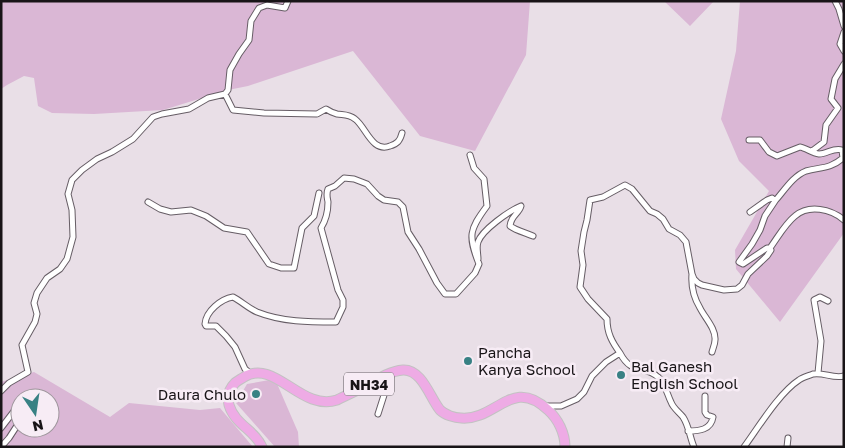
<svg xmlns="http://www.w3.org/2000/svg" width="845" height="448" font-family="'Golos Text',sans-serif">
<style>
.green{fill:#dab7d5;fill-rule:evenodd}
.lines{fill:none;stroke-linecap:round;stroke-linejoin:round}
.street-casing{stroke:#665d65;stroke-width:7}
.highway-casing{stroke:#c3c2c3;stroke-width:11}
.street{stroke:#fff;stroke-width:5}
.highway{stroke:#eeabe5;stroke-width:9}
.poi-dot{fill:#388184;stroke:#f7ecf5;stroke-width:2}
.labels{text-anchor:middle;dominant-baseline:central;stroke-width:5;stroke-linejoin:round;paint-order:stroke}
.shield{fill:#f7ecf5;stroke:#5b555a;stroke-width:1}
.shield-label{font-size:14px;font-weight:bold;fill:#181417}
.poi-label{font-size:15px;fill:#181417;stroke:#f7ecf5;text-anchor:start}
</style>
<rect width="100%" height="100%" fill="#e9dfe7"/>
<path class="green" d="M1,1h529l-4,54 -51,96 -55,-15 -67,-85 -105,35 -20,4 -65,20 -69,4 -42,-1 -14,-7 -4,-28 -10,-2 -17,9 -6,4z
M664,1h50l-24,25z
M740,1h104v232l-64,89 -44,-53 -1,-19 34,-59 -30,-30 -18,-42 15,-68z
M34,372l76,45 19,-14 71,7 20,-2 33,39h-252v-65zM20,398h30v30h-30z
M275,379l23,53 1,15h-24l-39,-44 11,-19z"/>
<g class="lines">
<defs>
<path id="street" d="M835,1l4,8 5,17
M844,32l-4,12 4,7
M225,94l3,-4 2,-20 9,-16 10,-14 2,-19 8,-13 8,-3 18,3 3,-7
M749,140h11l9,12 8,4 23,-9c6,1 12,6 19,7 8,0 15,-7 23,-4l1,8c-13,11 -22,9 -37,13 -13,5 -22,20 -31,30
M812,151l12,-9 2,-17 12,-17 -7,-9 4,-20 9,-15
M148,202l12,7 11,3 20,-2 15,6 18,12 23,4 22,32 12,4h13l8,-40 12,-12 5,-23
M770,248c8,-11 15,-24 25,-32 14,-12 36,-7 49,4
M478,259c0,-5 -2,-12 0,-17 4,-12 31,-31 43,-36 -2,8 -10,9 -11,20 5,4 16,7 23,10
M692,274c-1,12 2,24 8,34 5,10 16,21 15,32 0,4 -2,8 -3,12
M620,353c-8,-11 -13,-20 -13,-34l-19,-20 -8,-12 3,-22 -2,-14 3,-19 3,-12 3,-20 13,-3 22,-12 7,4 18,22 7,3 6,5 6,10 11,6 6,7 6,32 2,5 4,4 4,2 22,5 13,-1 5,-4 6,-11 19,-18 4,-6 -1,-2h-3l-24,16 -4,-2 13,-18 8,-14 5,-14 10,-15 -3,-3 -5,2 -17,12
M250,373l-5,-4 -10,-22 -9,-11 -10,-10h-10l-1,-2c1,-13 16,-25 28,-27 8,4 15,11 24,15 25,10 52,10 79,10l7,-15v-7l-5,-10 -17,-62c5,-8 7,-17 7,-26 -1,-6 -2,-8 0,-13l7,-3 9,-8 10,1 13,5 11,12 6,4 14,2 5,5 5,25 11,17 18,34 8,11h11l19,-21 4,-9c-11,-28 -10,-34 8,-58l-3,-27 -10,-11 -4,-13
M818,373l3,-32 -7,-41 6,-3 8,4
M1,391l8,-8 19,-11 -6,-27 13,-23 2,-8 -3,-11 3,-10 10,-15 13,-9 7,-10 6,-22 -1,-27 -4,-16 4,-14 10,-10 15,-11 15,-7 21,-13 20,-22 9,-3 27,-5 19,-11 17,-4 8,16 31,3 53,1 9,-5c3,2 7,4 11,5 7,1 12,0 18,5 11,8 17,34 35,27 7,-2 10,-5 12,-13
M545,406h16l16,-7 7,-7 8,-16 14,-14 14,-9c12,23 24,11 38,24 7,6 9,17 13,25 2,6 8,10 12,15 6,9 7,21 11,30
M378,414l7,-22 -1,-16
M1,428l17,-22h2
M688,431c11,0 23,-1 25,-14l-6,-2 -2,-3v-16
M1,447l8,-9 11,-17
M744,447c14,-19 35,-54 55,-67 4,-3 9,-4 14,-6 11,-2 20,5 31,2
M787,447l1,-9"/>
<path id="highway" d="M262,447c-7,-17 -27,-22 -33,-42 -2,-8 0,-16 6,-22 2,-2 6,-4 9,-6 31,-19 57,35 93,23 10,-5 21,-10 31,-15 10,-6 22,-14 35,-15 19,-1 27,28 37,40 5,5 15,8 21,8 35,3 51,-42 87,-8 10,9 17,23 17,37"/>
</defs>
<use href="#street" class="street-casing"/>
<use href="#highway" class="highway-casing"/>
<use href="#street" class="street"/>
<use href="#highway" class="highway"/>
</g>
<g class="poi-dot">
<circle cx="468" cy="361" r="5"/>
<circle cx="621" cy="375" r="5"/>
<circle cx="256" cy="394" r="5"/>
</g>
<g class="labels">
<rect class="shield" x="344" y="372.5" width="50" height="23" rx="4"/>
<g class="shield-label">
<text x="369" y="384">NH34</text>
</g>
<g class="poi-label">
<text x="478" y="352">Pancha<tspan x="478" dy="17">Kanya School</tspan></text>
<text x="631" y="366">Bal Ganesh<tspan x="631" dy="17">English School</tspan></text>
<text x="246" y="394" text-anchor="end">Daura Chulo</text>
</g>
</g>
<rect width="845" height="448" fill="none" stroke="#181417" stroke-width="5"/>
<g transform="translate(35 413) rotate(167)"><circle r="24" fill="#f7ecf5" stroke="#9e969c"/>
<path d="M0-4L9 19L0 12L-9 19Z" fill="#388184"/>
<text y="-8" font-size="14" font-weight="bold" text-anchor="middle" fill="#181417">N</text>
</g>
</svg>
